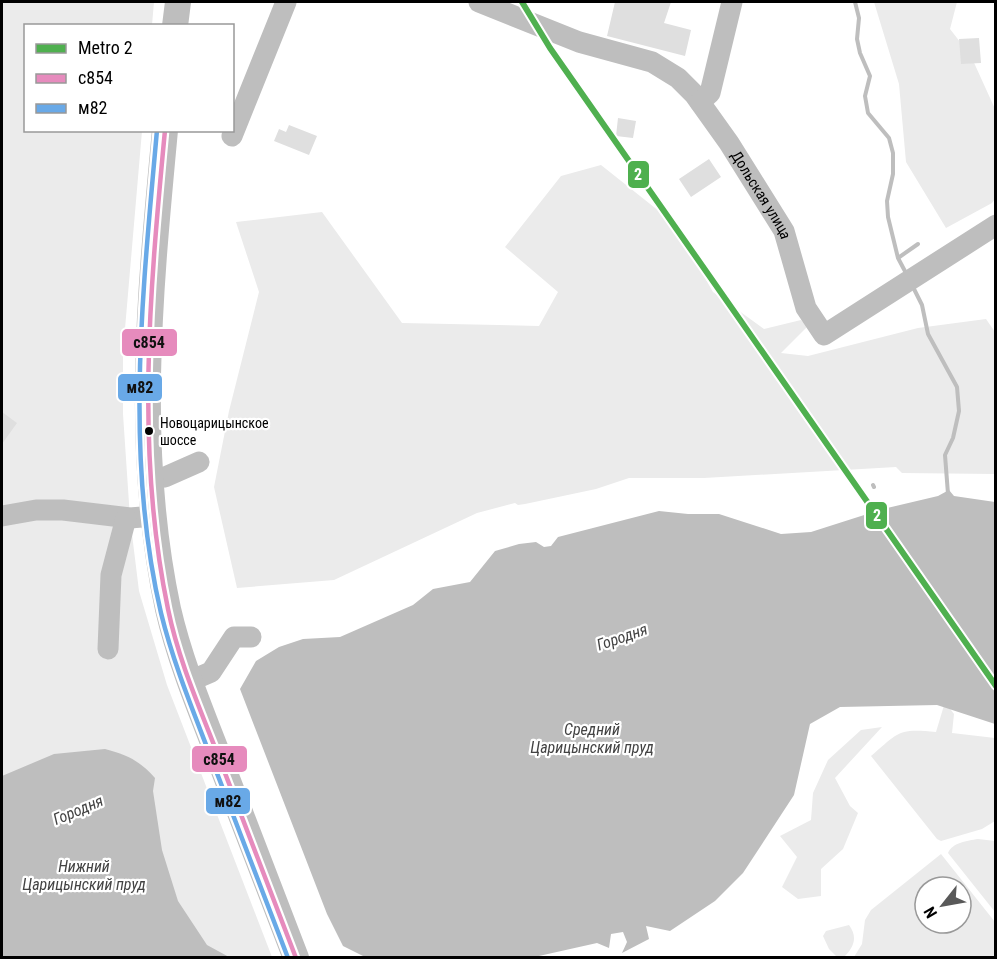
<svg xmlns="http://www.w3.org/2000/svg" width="997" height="959" font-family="'Roboto Condensed',sans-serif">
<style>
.green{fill:#ebebeb;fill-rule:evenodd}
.water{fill:#bebebe}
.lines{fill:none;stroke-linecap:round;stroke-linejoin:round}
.stream{stroke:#bebebe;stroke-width:4}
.building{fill:#dfdfdf}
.minor{stroke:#bebebe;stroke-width:21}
.major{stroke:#bebebe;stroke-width:26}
.bus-1-casing{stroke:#fff;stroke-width:9}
.bus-2-casing{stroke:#fff;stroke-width:9}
.bus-1{stroke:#e68bbd;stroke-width:4.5}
.bus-2{stroke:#69a9e7;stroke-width:4.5}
.metro-1-casing{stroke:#fff;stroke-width:10}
.metro-1{stroke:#4fb04f;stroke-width:6}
.bus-dot{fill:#000;stroke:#fff;stroke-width:2}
.labels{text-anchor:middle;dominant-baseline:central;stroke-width:4.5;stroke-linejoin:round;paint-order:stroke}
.bus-label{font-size:14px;fill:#000;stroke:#fff;text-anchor:start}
.street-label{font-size:15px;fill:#000;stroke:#fff}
.water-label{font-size:16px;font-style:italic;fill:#434343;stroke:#fff}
.line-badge{stroke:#fff;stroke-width:2}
.badge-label{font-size:16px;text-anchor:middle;font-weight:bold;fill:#fff}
.pale-badge-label{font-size:16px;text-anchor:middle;font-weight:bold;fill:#111}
</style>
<rect width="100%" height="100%" fill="#fff"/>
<path class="green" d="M2,2h152l-2,23 -126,1v104l116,1 -19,221v62l7,104 9,73 28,94 105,272h-270z
M874,2h83l-7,27 21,27 24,53v90l-3,4 -46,25 -40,-66 -7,-78z
M601,165l73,58 39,69 51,37 37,-9 7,6 -27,27 27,3 110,-28 68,-9 9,13v142l-93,-1 -6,-6 -192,11h-75l-33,11 -71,15 -7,1 -3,-2 -38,10 -143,67 -97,8 -23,-101 15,-76 30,-119 -23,-70 86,-10 80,111 137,3 19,-34 -53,-45 56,-71z
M945,702l9,12 -2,19 43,5v83l-13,8 -41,12 -4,-2 -66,-83c28,-24 27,-28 65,-24z
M882,727l-47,51 15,28 8,7 -15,36 -22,20v27l-23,3 -16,-12 15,-30 -17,-21 31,-16 2,-27 15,-33 33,-30z
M978,839l17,2v71l-47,-59c5,-11 19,-12 30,-14z
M941,854l54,68v35h-141l8,-13 3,-24 6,-10zM925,887h36v36h-36z
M849,925c9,12 5,22 -5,32h-7l-8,-8 -6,-13 3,-5z"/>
<path class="water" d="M949,490l5,6 41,6v222l-58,-19 -97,2 -30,17 -16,71 -51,78 -28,28 -45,30 -24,-5 3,13 -27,14 5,-11 -4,-10 -12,2 -2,14 -12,-5 -67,15 -165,-1 -22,-11 -16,-32 -87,-225 16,-28 23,-14 24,-8 37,-2 73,-32 20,-16 37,-7 25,-31 24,-7 17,-2 8,5 7,-1 7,-9 101,-26 29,3h31l62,20 30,-2 72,-23 55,-13z
M105,749c22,6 34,11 50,29l-2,13 9,59 16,51 29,44 22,12h-227v-181l52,-22z"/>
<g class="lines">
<path class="stream" d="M855,2l4,16 -2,21 3,14 10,23 -5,20 3,17 21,25 4,15v21l-6,27 1,16 10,41 9,17
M898,258l20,-14
M913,287l9,18 6,29 29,53 2,24 -6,27 -8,17 3,39
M873,485l1,2"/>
</g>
<path class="building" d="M615,2h56l-7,21 27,7 -6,26 -78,-20z
M979,38l2,25 -20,1 -2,-25z
M618,118l18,3 -3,17 -17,-2z
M289,125l28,11 -8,19 -35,-14 5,-12 7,3z
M709,159l12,18 -30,20 -12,-18z
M2,412l15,11 -15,21z"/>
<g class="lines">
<g class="minor">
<path id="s1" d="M479,2l100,40 73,20 26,16 16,16 35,49 55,88 22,77 18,27 172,-110"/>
<path d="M700,102l10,-9 22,-91"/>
<path d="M232,136l54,-134"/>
<path d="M150,478l15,-1 34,-15"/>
<path d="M2,516l34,-6h27l67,8 24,-2"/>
<path d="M108,649l3,-74 15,-57"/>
<path d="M190,681l21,-9 23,-35h17"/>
</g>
<path class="major" d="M175,26l3,-24
M165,130c-15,160 -31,320 3,479 11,48 30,95 48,141 26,69 53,138 80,208"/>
<defs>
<path id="bus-1" d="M165,130c-15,159 -30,321 3,479 10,49 30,95 48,141 27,69 53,138 80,208"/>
<path id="bus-2" d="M157,130c-14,159 -33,326 4,483 12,49 31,95 49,142 26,67 52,135 78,203"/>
</defs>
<use href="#bus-1" class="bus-1-casing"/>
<use href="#bus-2" class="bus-2-casing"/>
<use href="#bus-1" class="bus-1"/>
<use href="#bus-2" class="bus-2"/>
<defs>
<path id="metro-1" d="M522,2l28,46 446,638"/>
</defs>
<use href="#metro-1" class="metro-1-casing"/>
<use href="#metro-1" class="metro-1"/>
</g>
<circle class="bus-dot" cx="149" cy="431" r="5"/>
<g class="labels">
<g class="bus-label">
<text x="160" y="423">Новоцарицынское<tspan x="160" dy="17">шоссе</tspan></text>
</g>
<g class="street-label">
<text stroke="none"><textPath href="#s1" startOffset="358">Дольская улица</textPath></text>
</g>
<g class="water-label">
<text transform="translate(622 637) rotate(-19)">Городня</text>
<text x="592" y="729">Средний<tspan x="592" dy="18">Царицынский пруд</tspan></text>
<text transform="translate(78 810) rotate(-23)">Городня</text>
<text x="84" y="866">Нижний<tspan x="84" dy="18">Царицынский пруд</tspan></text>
</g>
</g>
<g class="line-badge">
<rect x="627" y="160" width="23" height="29" rx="6" fill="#4fb04f"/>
<rect x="121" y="328" width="57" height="29" rx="6" fill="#e68bbd"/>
<rect x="117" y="373" width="46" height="29" rx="6" fill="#69a9e7"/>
<rect x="865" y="501" width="23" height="29" rx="6" fill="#4fb04f"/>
<rect x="191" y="745" width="57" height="28" rx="6" fill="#e68bbd"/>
<rect x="205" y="787" width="46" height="28" rx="6" fill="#69a9e7"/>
</g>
<g class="badge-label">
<text x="638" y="180">2</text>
<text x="877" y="521">2</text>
</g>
<g class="pale-badge-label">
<text x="149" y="348">с854</text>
<text x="140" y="393">м82</text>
<text x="219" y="765">с854</text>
<text x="228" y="807">м82</text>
</g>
<rect width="997" height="959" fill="none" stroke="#000000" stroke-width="6"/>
<rect x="24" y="24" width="210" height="108" fill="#ffffff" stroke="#999999" stroke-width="1.5"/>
<rect x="36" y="44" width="30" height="9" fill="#4fb04f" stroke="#999999" stroke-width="1.5"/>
<text x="78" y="54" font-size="18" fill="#000000">Metro 2</text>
<rect x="36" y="74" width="30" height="9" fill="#e68bbd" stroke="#999999" stroke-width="1.5"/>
<text x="78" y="84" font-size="18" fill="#000000">с854</text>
<rect x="36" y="104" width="30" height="9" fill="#69a9e7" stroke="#999999" stroke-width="1.5"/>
<text x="78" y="114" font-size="18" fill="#000000">м82</text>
<g transform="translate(943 905) rotate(239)"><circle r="28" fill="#ffffff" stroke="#999999" stroke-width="1.5"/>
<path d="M0-4.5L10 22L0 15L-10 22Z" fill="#595959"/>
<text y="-9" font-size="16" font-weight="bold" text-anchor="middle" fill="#000000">N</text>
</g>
</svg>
